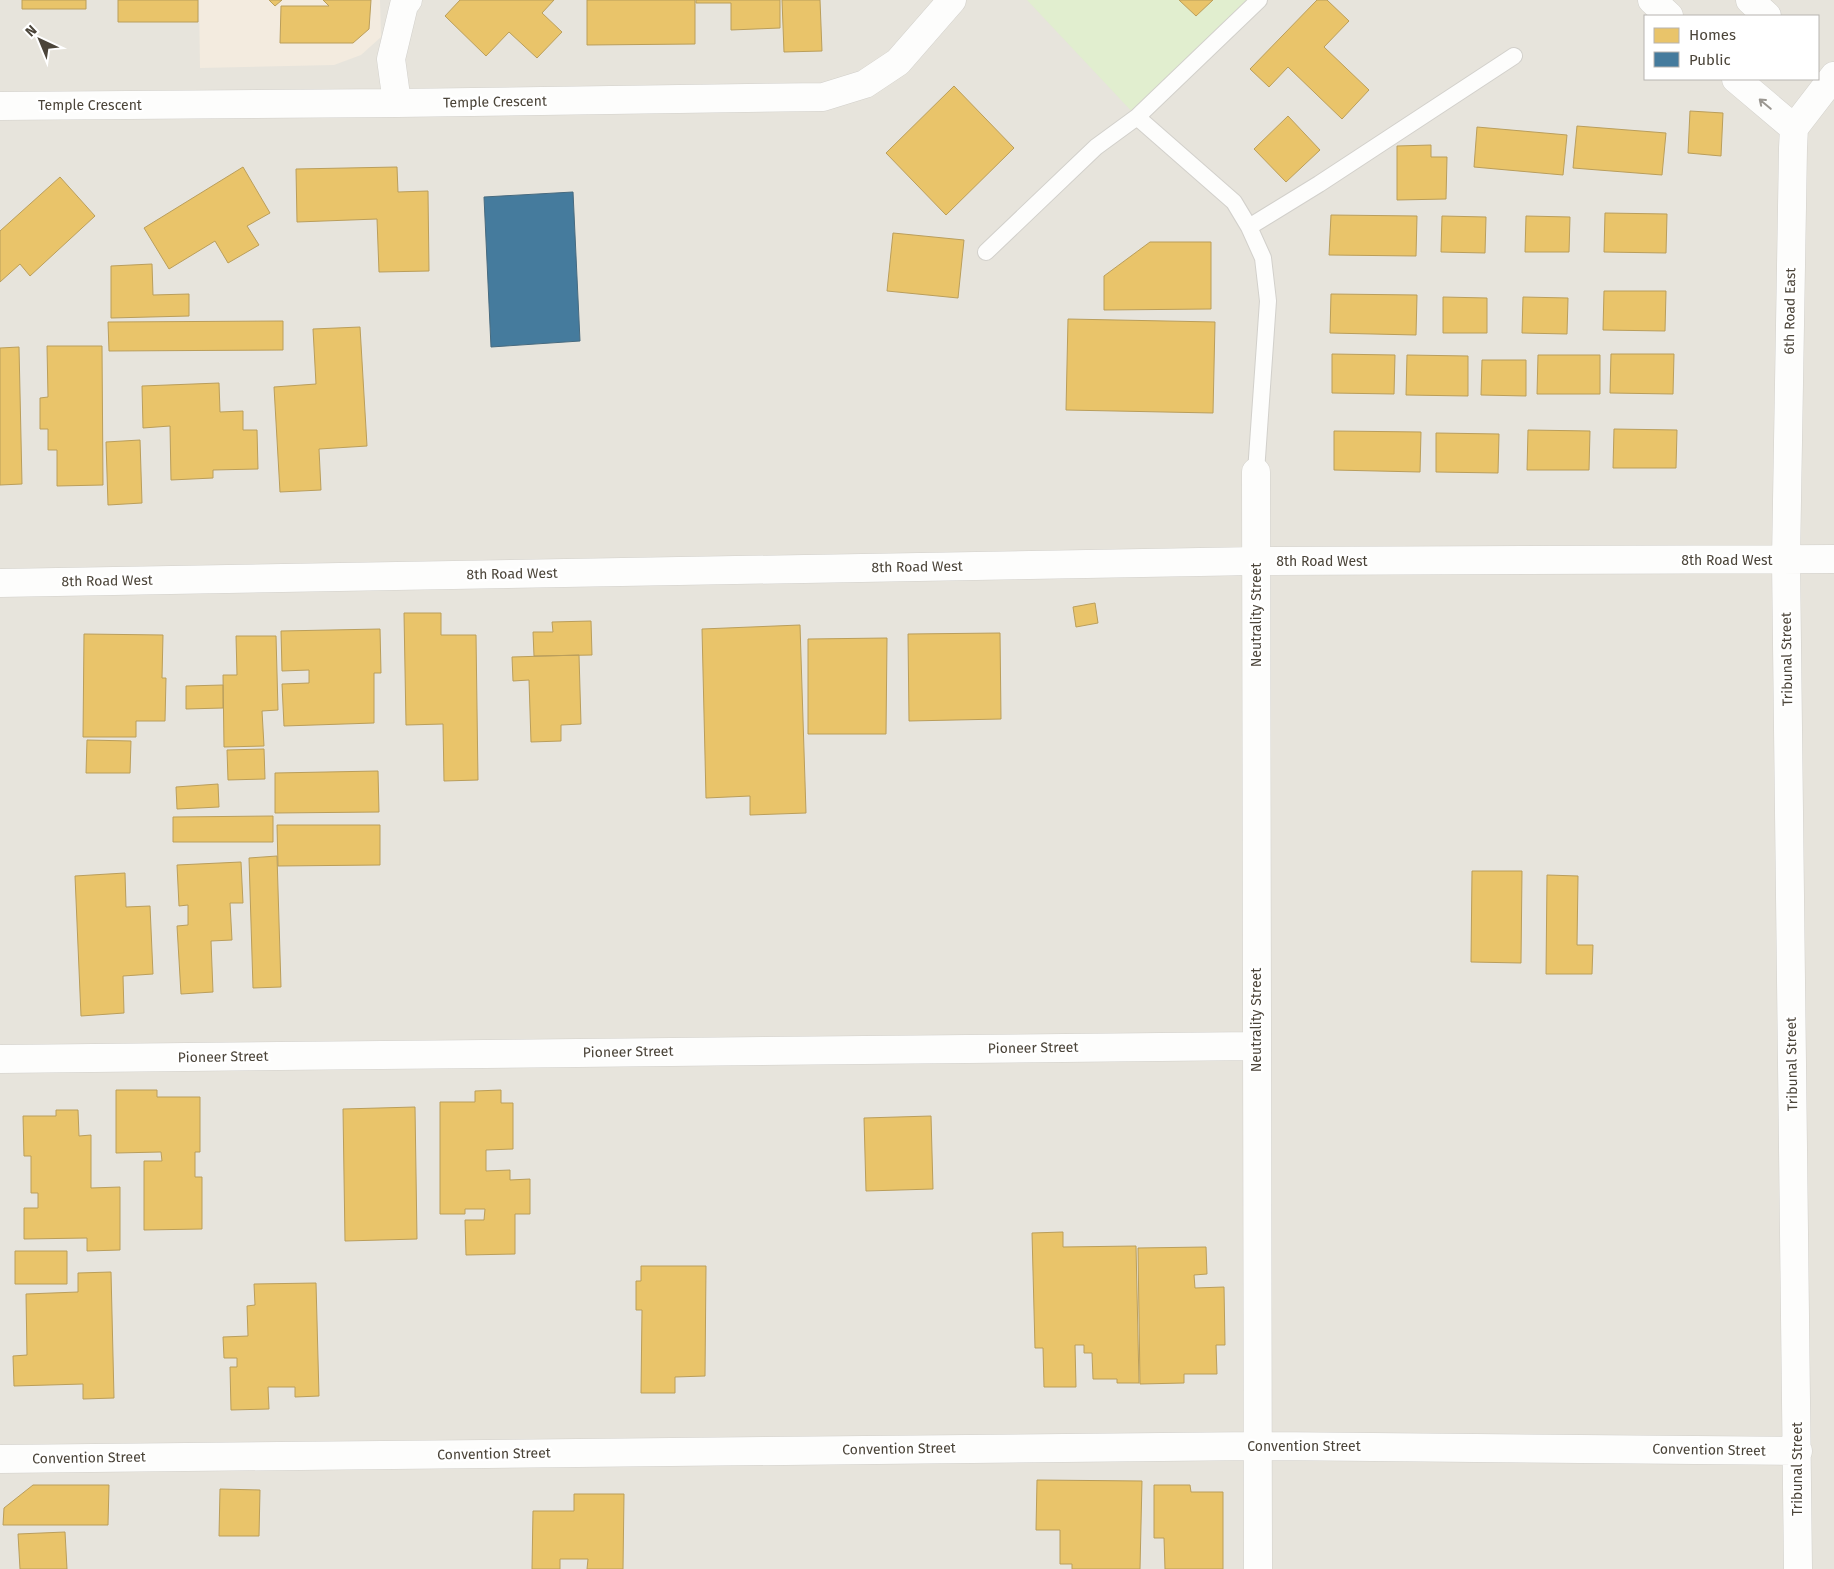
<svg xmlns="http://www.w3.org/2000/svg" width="1834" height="1569" font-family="'Fira Sans',sans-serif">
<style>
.residential{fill:#e7e4dc;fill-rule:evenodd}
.commercial{fill:#f3ebdf}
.green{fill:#e1eecf}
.homes{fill:#e9c46a;stroke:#ba9e5b}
.public{fill:#457b9d;stroke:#476a7f}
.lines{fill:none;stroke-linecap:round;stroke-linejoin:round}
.service-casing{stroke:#d2d0cb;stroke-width:18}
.minor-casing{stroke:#d2d0cb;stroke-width:29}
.service{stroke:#fdfdfc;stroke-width:16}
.minor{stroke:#fdfdfc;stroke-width:28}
.oneway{stroke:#9b9791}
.labels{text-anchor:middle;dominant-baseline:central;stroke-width:5;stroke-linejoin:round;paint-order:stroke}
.street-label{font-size:14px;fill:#4b4439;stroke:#fff}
</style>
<rect width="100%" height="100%" fill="#f4f2ee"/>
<path class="residential" d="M0,0h1834v559l-1834,24zM1645,16h173v63h-173z
M1834,571v998h-1834v-983z"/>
<path class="commercial" d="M199,0h181l1,37 -20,18 -27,10 -134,3z"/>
<path class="green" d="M1027,0h232l-122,117z"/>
<path class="homes" d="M22,0h64v9h-64z
M118,0h80v22h-80z
M269,0h13l-7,6z
M323,0h48l-2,29 -16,14h-73l1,-37h48z
M460,0h94l-12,13 20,19 -25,26 -28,-26 -23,24 -41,-40z
M587,0h108v44l-108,1z
M696,0h84v28l-49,2v-27h-35z
M782,0h38l2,51 -38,1z
M1179,0h34l-17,16z
M1317,0h10l22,21 -25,26 45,43 -27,29 -54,-52 -19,20 -19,-18z
M954,86l60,62 -68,67 -60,-62z
M1690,111l33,2 -2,43 -33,-3z
M1288,116l32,34 -34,32 -32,-33z
M1577,126l89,7 -4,42 -89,-7z
M1477,127l90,8 -4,40 -89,-8z
M1431,145v12h16l-1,42 -49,1v-54z
M243,167l27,46 -23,13 12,19 -31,18 -13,-22 -46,28 -25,-41z
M397,167l1,25 30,-1 1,80 -50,1 -2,-53 -80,3 -1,-53z
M60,177l35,39 -65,60 -10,-12 -20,18v-51z
M1605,213l62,1 -1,39 -62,-1z
M1331,215l86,1 -1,40 -87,-1z
M1442,216l44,1 -1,36 -44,-1z
M1526,216l44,1 -1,35h-44z
M893,233l71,7 -6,58 -71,-7z
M1150,242h61v67l-107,1v-34z
M152,264l1,31 36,-1v22l-78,2v-52z
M1604,291h62l-1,40 -62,-1z
M1331,294l86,1 -1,40 -86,-2z
M1443,297l44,1v35h-44z
M1523,297l45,1 -1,36 -45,-1z
M1068,319l147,3 -2,91 -147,-3z
M283,321v29l-174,1 -1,-29z
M360,327l7,119 -48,3 2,41 -41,2 -6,-105 42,-3 -3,-55z
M47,346h55l1,139 -46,1v-36h-9v-21h-8v-31l8,-1z
M19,347l3,137 -22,1v-137z
M1332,354l63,1 -1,39 -62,-1z
M1611,354h63l-1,40 -63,-1z
M1407,355l61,1v40l-62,-1z
M1538,355h62v39h-63z
M1482,360h44v36l-45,-1z
M219,383l1,29 23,-1v19h14l1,39 -45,1v8l-42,2 -1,-54 -27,2 -1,-42z
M1614,429l63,1 -1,38h-63z
M1528,430l62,1 -1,39h-62z
M1334,431l87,1 -1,40 -86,-2z
M1436,433l63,1 -1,39 -62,-1z
M140,440l2,63 -34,2 -2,-63z
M1095,603l3,20 -22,4 -3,-20z
M404,613h37v22h35l2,145 -34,1 -1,-57 -37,1z
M591,621l1,34 -58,1 -1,-24h20l-1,-10z
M800,625l6,188 -56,2v-19l-44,2 -4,-169z
M380,629l1,44h-7v50l-90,3 -2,-42 27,-1v-13l-27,1 -1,-40z
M1000,633l1,86 -92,2 -1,-87z
M84,634l79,1 -1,43h4l-1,43h-29v16h-53z
M236,636h40l2,74 -16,1 2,35 -40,1 -1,-72h14z
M887,638l-1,96h-78v-95z
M579,655l2,69 -20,1v16l-30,1 -2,-62 -16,1 -1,-24z
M223,685v23l-37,1v-23z
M87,740l44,1 -1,32h-44z
M264,749l1,30 -37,1 -1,-30z
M378,771l1,41 -104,1v-40z
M218,784l1,23 -42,2 -1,-22z
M273,816v26h-100v-25z
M277,825h103v40l-102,1z
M277,856l4,131 -28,1 -4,-130z
M241,862l2,41h-13l2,37 -21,1 2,51 -32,2 -4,-68 11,-1v-20l-9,1 -2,-41z
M1472,871h50l-1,92 -50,-1z
M125,873l1,34 24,-1 3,68 -30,2 1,37 -43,3 -6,-140z
M1547,875l31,1 -1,69h16l-1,29h-46z
M116,1090h41v7h43v55h-5v25h7v52l-58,1v-69h18l-1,-9 -45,1z
M501,1090v13h12v46l-27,1v21l24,-1v10l20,-1v35h-15v40l-49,1 -1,-35h19l1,-11h-20v5h-25v-112h35v-11z
M415,1107l2,132 -72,2 -2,-132z
M56,1110h22l1,26 12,-1v53l29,-1v63l-33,1v-13l-63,1v-31h14v-15h-7v-37h-7l-1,-40h33z
M931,1116l2,73 -67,2 -2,-73z
M1063,1232v15l73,-1 3,137h-22v-4h-24l-1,-26h-8v-8h-9l1,42h-32l-1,-39h-8l-3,-115z
M1206,1247l1,27 -13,1 1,13 29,-1 1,58h-9l1,29h-33v9l-44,1 -2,-136z
M15,1251h52v33h-52z
M641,1266h65l-1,110 -30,1v16h-34l1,-83h-6v-29h5z
M111,1272l3,126 -31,1v-15l-69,2 -1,-30 14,-1 -1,-61 52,-2v-19z
M316,1283l3,113 -24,1v-10h-27l1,22 -38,1 -1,-43h7v-9h-13l-1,-21 25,-1 -1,-30 8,-1 -1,-21z
M1037,1480l105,1 -2,88h-68v-5h-12v-34h-24z
M33,1485h76l-1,40h-105l1,-17z
M1154,1485h36l1,7h32v77h-58l-1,-31h-10z
M220,1489l40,1 -1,46h-40z
M574,1494h50l-1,75h-36l1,-10h-28v10h-28l1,-58h41z
M65,1532l2,37h-47l-2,-35z"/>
<path class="public" d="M573,192l7,149 -89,6 -7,-150z"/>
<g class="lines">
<defs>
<path id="service" d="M1137,117l97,85 15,25 14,31 5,43 -12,171
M1249,227l70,-43 195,-128
M986,252l110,-105 41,-30 122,-117"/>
<path id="minor" d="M1652,0l17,16
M1750,0l17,16
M1736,79l58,49
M397,103l-6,-44 13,-54 4,-5
M0,106l397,-3 426,-6 42,-13 33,-22 54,-62
M1256,472l2,1097
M0,583l1256,-22 578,-2
M0,1059l1256,-13
M0,1459l1258,-13 540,5
M1798,1569l-12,-1009 7,-412 1,-20 40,-52"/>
</defs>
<use href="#service" class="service-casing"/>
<use href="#minor" class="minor-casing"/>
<use href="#service" class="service"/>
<use href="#minor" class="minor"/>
</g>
<defs><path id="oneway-shaft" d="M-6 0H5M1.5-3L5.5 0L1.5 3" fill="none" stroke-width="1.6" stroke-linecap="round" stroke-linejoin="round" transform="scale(1.25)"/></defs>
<use class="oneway" href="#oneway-shaft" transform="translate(1765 104) rotate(-140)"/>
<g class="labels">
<g class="street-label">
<text transform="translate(495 102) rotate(-1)">Temple Crescent</text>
<text x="90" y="105">Temple Crescent</text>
<text transform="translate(1790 311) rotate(-89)">6th Road East</text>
<text x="1727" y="560">8th Road West</text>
<text x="1322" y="561">8th Road West</text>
<text transform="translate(917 567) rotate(-1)">8th Road West</text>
<text transform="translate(512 574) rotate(-1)">8th Road West</text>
<text transform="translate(107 581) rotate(-1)">8th Road West</text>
<text transform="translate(1256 615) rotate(-90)">Neutrality Street</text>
<text transform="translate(1787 659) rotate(-91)">Tribunal Street</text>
<text transform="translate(1256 1020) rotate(-90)">Neutrality Street</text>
<text transform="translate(1033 1048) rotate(-1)">Pioneer Street</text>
<text transform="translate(628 1052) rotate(-1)">Pioneer Street</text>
<text transform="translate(223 1057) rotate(-1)">Pioneer Street</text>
<text transform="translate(1792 1064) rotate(-91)">Tribunal Street</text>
<text x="1304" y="1446">Convention Street</text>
<text transform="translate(899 1449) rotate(-1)">Convention Street</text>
<text transform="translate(1709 1450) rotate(1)">Convention Street</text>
<text transform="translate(494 1454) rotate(-1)">Convention Street</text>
<text transform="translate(89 1458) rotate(-1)">Convention Street</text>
<text transform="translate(1797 1469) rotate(-90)">Tribunal Street</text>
</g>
</g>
<rect x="1644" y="15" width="175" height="65" fill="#ffffff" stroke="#b7b4b0"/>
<rect x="1654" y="28" width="25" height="15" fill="#e9c46a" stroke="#b7b4b0"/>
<text x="1689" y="40" font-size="15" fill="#4b4439">Homes</text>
<rect x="1654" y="52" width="25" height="15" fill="#457b9d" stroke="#b7b4b0"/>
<text x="1689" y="65" font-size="15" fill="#4b4439">Public</text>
<g transform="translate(40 40) rotate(316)" stroke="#ffffff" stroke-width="4" paint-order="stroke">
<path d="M0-4L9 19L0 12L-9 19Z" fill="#4b4439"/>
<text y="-8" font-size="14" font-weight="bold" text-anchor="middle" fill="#4b4439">N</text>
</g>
</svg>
